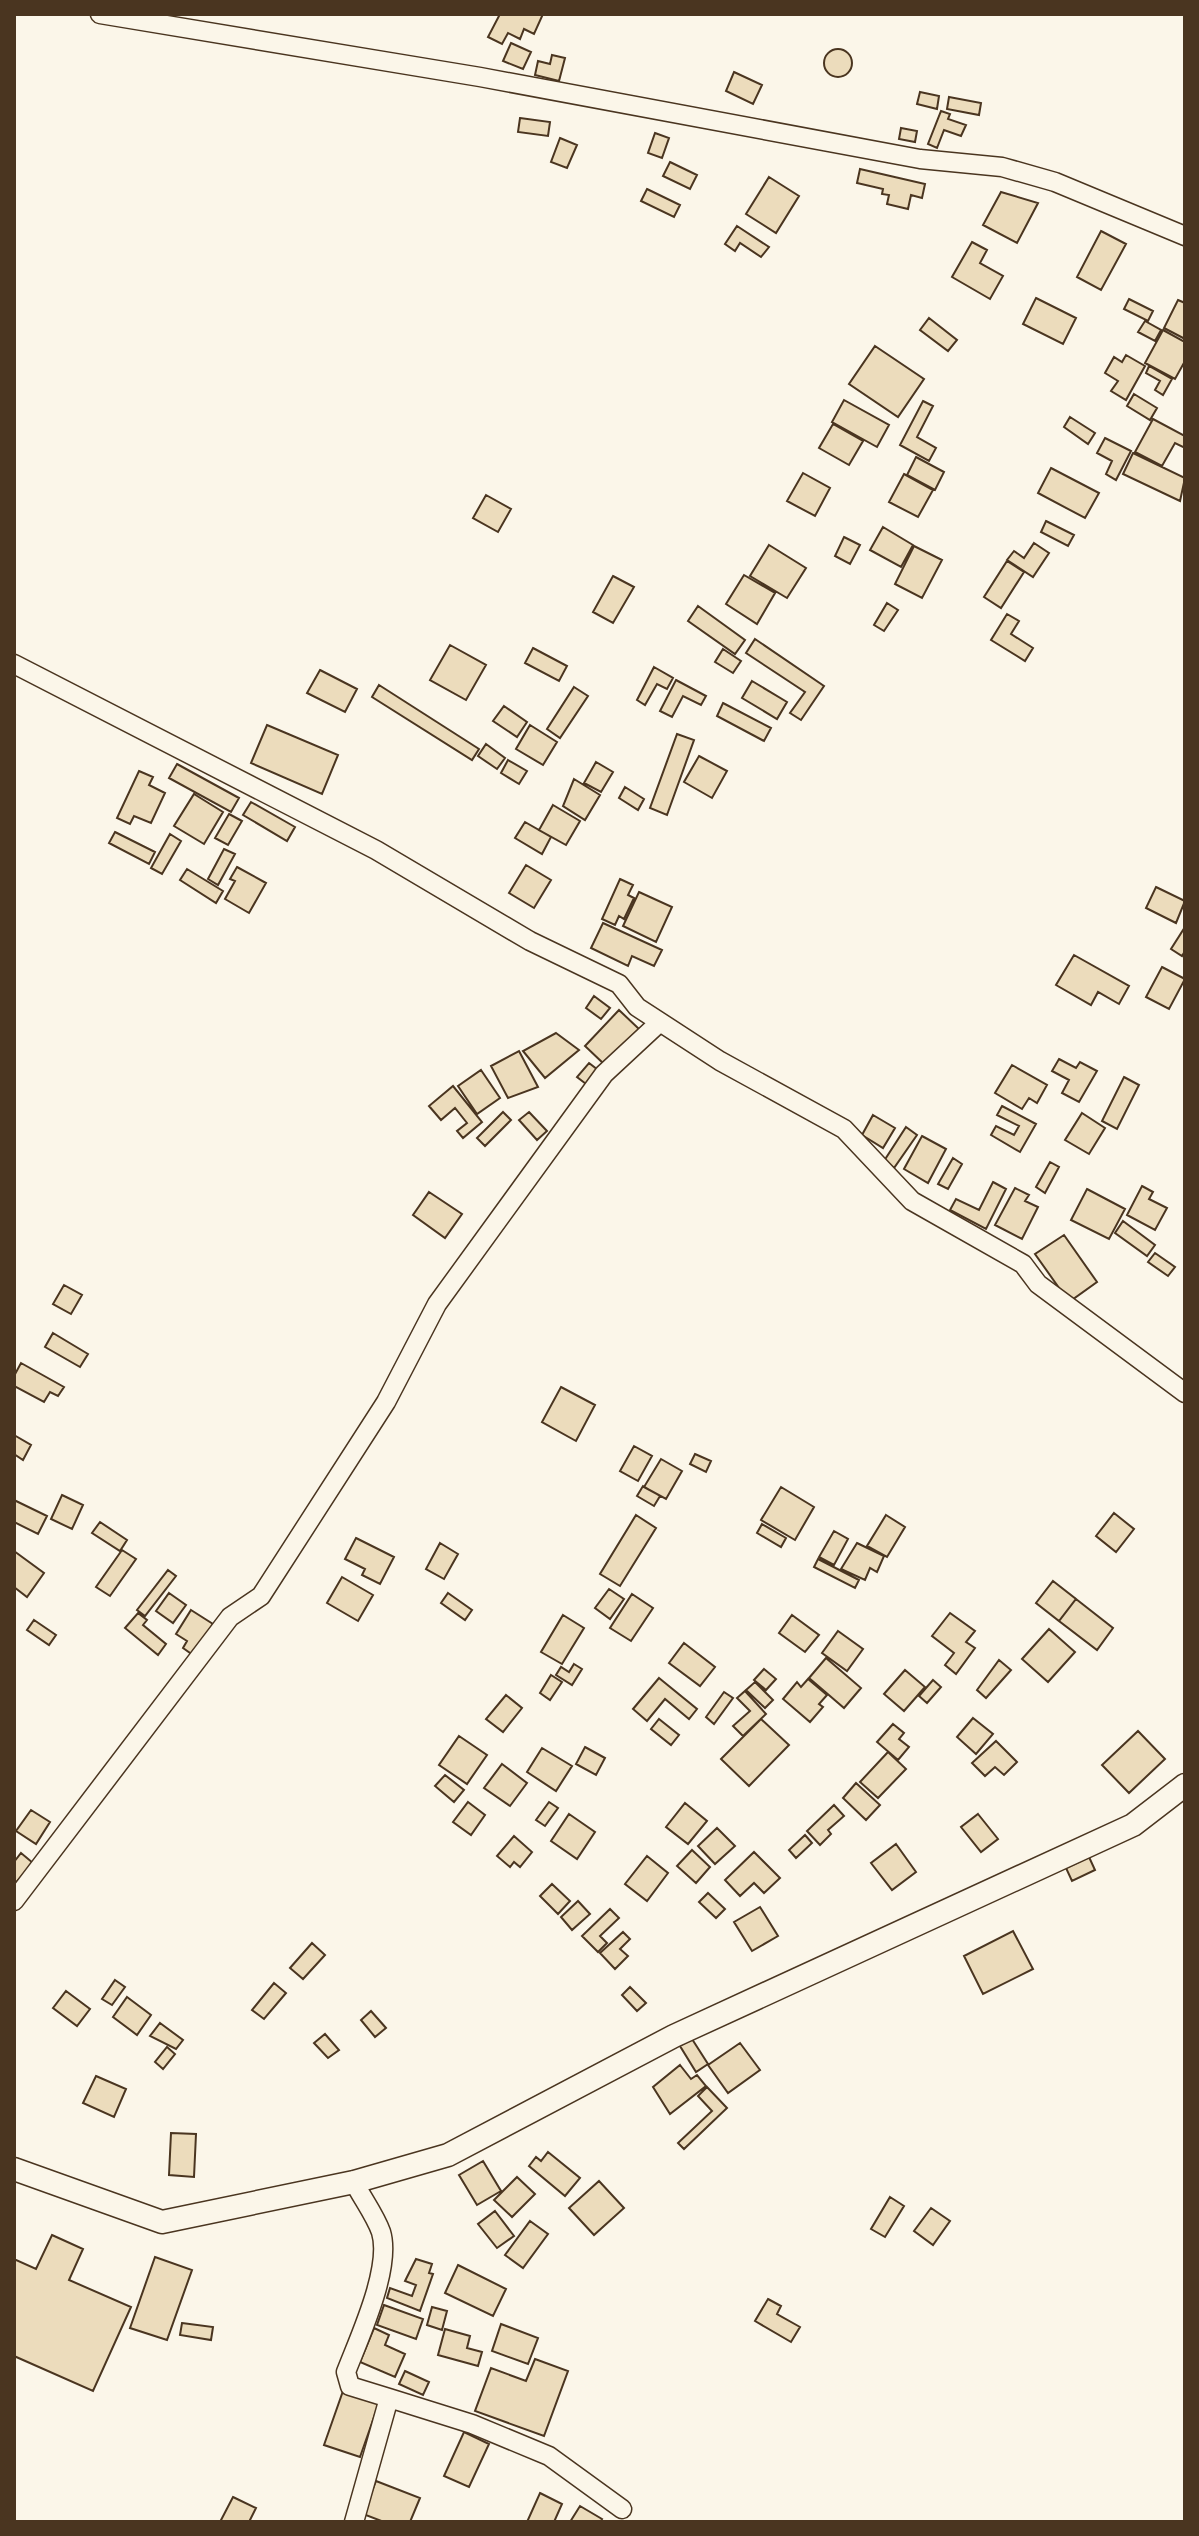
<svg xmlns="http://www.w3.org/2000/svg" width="1199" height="2536" font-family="Helvetica,sans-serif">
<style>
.building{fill:#ecdcbc;stroke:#4a3520;stroke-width:2}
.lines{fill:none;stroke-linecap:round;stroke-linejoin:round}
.minor-casing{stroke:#4a3520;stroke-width:21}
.tertiary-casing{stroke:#4a3520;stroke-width:25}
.minor{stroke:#fbf6e9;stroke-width:18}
.tertiary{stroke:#fbf6e9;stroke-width:22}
</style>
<rect width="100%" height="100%" fill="#fbf6e9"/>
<path class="building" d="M500,14h43l-9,20 -10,-5 -4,10 -12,-6 -6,11 -14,-7z
M511,43l20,9 -8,17 -20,-8z
M824 63a14 14 0 1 1 28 0a14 14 0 1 1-28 0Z
M552,55l13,3 -6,23 -24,-6 3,-14 12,3z
M734,72l28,13 -9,19 -27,-13z
M920,92l19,4 -2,13 -20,-5z
M949,97l32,6 -2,12 -32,-6z
M941,111l9,3 -2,5 18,6 -5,11 -17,-6 -7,18 -9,-4z
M520,118l30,4 -2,14 -30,-4z
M901,128l16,3 -2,11 -16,-3z
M655,133l14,5 -7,20 -14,-5z
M560,138l17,7 -10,23 -16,-6z
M670,162l27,13 -7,14 -27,-13z
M860,169l65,15 -3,14 -11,-3 -3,14 -21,-5 2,-9 -7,-1 1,-5 -26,-6z
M769,177l30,19 -23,37 -30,-19z
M647,189l33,16 -6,12 -33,-16z
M1001,192l37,11 -21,40 -34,-18z
M737,226l32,21 -8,10 -21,-14 -5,8 -10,-7z
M1101,231l25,13 -25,46 -24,-13z
M972,242l15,8 -7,13 23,13 -13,23 -38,-22z
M1036,298l40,20 -13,26 -40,-20z
M1129,299l24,12 -5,10 -24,-12z
M1178,300l7,3v36l-21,-11z
M929,318l28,22 -9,11 -28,-21z
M1145,321l16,9 -6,11 -17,-9z
M1163,330l22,12v19l-10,18 -30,-16z
M875,346l49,33 -26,38 -49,-33z
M1126,355l19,11 -19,34 -15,-9 7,-10 -13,-8 9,-16 8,5z
M1149,366l23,13 -9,16 -8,-5 5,-9 -14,-8z
M1134,394l23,14 -7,12 -23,-14z
M844,400l45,25 -12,22 -45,-25z
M923,401l10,5 -16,31 19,11 -7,13 -29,-16z
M1070,417l25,16 -7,11 -24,-17z
M1153,419l32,17v12l-10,-5 -13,23 -27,-14z
M833,424l30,17 -14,24 -30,-17z
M1105,438l26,13 -15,29 -10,-6 6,-13 -15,-8z
M1133,453l52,25 -5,23 -57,-27z
M916,457l28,15 -9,18 -28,-15z
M1051,468l48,25 -14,25 -47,-25z
M803,473l27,15 -15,28 -28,-15z
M904,474l29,16 -15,27 -29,-15z
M486,495l25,14 -13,23 -25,-14z
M1046,521l28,14 -6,11 -27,-14z
M883,527l30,18 -12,22 -31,-17z
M844,537l16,8 -10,19 -15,-8z
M1034,543l15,10 -16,24 -26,-17 7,-9 10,7z
M769,545l37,23 -19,30 -37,-22z
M914,546l28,14 -20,38 -27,-14z
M1007,561l17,11 -23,36 -17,-11z
M744,575l31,18 -18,31 -31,-20z
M613,576l21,11 -21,36 -20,-11z
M887,603l11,7 -14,21 -10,-6z
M698,606l47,34 -10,14 -47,-33z
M1007,614l12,7 -8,13 22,14 -8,13 -34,-21z
M755,639l69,47 -23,34 -11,-7 15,-21 -59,-39z
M450,645l36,20 -20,35 -36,-20z
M533,648l34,18 -8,15 -34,-18z
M723,649l18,12 -8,12 -18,-11z
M654,667l19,11 -6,11 -10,-5 -12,21 -8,-5z
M320,670l37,19 -12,23 -38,-19z
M676,680l30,16 -5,9 -18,-9 -11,21 -12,-6z
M752,681l35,21 -10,17 -35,-21z
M379,685l100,64 -7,11 -100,-63z
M574,687l14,9 -28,42 -13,-9z
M723,703l48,25 -7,13 -47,-25z
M504,706l23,16 -10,15 -24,-16z
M267,725l71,30 -16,39 -71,-31z
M530,725l27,17 -14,23 -27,-16z
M677,734l17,6 -27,75 -17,-7z
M486,744l19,14 -8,11 -19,-13z
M699,756l28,15 -15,27 -28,-16z
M508,760l19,11 -8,13 -18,-11z
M596,762l17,10 -12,20 -17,-9z
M177,764l62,34 -8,14 -62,-34z
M139,771l14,6 -4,8 16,8 -14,30 -17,-7 -4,8 -13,-6z
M574,779l26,16 -15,25 -22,-14z
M625,787l19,12 -6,11 -19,-12z
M194,794l29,18 -19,32 -30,-18z
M251,802l44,25 -8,14 -44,-26z
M553,805l27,16 -14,24 -27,-15z
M229,814l13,7 -14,24 -13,-7z
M525,822l26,15 -9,17 -27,-16z
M115,832l40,20 -6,12 -40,-21z
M170,834l11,7 -19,33 -11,-6z
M224,849l11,5 -17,31 -10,-6z
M526,865l25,15 -17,28 -25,-15z
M237,867l29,16 -17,30 -24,-14 10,-18 -5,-2z
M187,869l36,22 -7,12 -36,-23z
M620,879l13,6 -5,10 6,3 -10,21 -5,-3 -4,9 -13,-6z
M1156,887l29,14 -9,22 -30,-15z
M639,892l33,15 -16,35 -33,-16z
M603,923l59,27 -8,16 -22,-10 -4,10 -37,-18z
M1185,927v24l-3,5 -11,-7z
M1074,955l55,31 -10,18 -21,-12 -7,13 -35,-20z
M1162,967l23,12 -16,30 -23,-12z
M594,996l16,12 -9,11 -15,-11z
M619,1010l20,19 -35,35 -19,-18z
M556,1033l23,17 -34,28 -22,-27z
M519,1051l19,36 -30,11 -17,-32z
M1059,1059l17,9 4,-6 17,9 -18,31 -17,-9 7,-13 -17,-9z
M589,1063l9,7 -12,14 -9,-7z
M1012,1065l35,20 -10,18 -8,-5 -7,11 -27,-16z
M481,1070l19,28 -23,16 -19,-28z
M1124,1077l15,8 -22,44 -15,-8z
M453,1086l29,36 -19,16 -6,-7 10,-8 -12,-15 -14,12 -12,-14z
M1002,1106l34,18 -16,28 -29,-17 5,-9 18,9 5,-9 -22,-11z
M503,1112l8,8 -26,26 -8,-8z
M529,1112l18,19 -10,9 -18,-20z
M1082,1113l23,15 -16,26 -24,-14z
M873,1115l22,13 -12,20 -21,-13z
M906,1127l11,8 -23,33 -10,-7z
M922,1136l24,13 -18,34 -24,-14z
M953,1158l9,6 -14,25 -10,-5z
M1050,1162l9,5 -14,26 -9,-6z
M993,1182l13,7 -20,40 -36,-19 6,-11 23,11z
M1142,1186l11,6 -4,7 18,9 -12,22 -28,-15z
M1015,1188l14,7 -4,6 13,6 -16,32 -27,-14z
M1087,1189l38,20 -16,30 -38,-19z
M429,1192l33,22 -17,24 -32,-23z
M1123,1221l32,24 -8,11 -32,-23z
M1064,1235l33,47 -28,20 -34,-48z
M1155,1253l20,14 -7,9 -20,-14z
M64,1285l18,10 -11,19 -18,-10z
M53,1333l35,21 -8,13 -35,-20z
M21,1363l43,24 -6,9 -8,-4 -6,10 -30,-16v-10z
M561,1387l34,18 -19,36 -34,-19z
M14,1435l17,10 -8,15 -9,-6z
M634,1446l18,10 -14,25 -18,-10z
M695,1454l16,7 -5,11 -16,-8z
M661,1459l21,12 -16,28 -22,-12z
M643,1486l17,10 -6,10 -17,-10z
M781,1487l33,20 -19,33 -34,-20z
M62,1495l21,10 -11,24 -21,-10z
M14,1500l33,16 -9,18 -24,-12z
M1114,1513l20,16 -18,23 -20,-16z
M636,1515l20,13 -36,58 -20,-12z
M886,1515l19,12 -18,30 -20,-11z
M100,1522l27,18 -7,11 -28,-18z
M762,1524l24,14 -5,9 -24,-14z
M834,1531l14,8 -14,26 -15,-8z
M356,1538l38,19 -14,27 -18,-9 3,-6 -20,-10z
M440,1543l18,11 -14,25 -18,-10z
M857,1543l27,13 -7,16 -7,-4 -5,12 -24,-11z
M122,1550l14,9 -26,37 -14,-9z
M14,1551l30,22 -17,24 -13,-10z
M818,1559l41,21 -4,8 -41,-21z
M168,1570l8,6 -31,40 -8,-6z
M342,1577l31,18 -15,26 -31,-18z
M1053,1581l23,18 -17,22 -23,-18z
M609,1589l15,10 -14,20 -15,-11z
M169,1593l17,12 -13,18 -17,-12z
M448,1593l24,17 -7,10 -24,-17z
M632,1594l21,14 -22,33 -21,-13z
M1076,1599l37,29 -16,22 -38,-29z
M191,1610l22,14 -20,31 -10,-7 4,-7 -11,-7z
M138,1613l9,7 -4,5 23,19 -8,11 -33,-27z
M950,1613l25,18 -9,11 9,6 -19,26 -11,-9 9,-12 -22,-17z
M563,1615l21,13 -22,36 -21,-12z
M792,1615l27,20 -14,17 -26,-19z
M34,1620l22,15 -7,10 -22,-15z
M1049,1629l26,23 -27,30 -26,-23z
M838,1631l25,18 -16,22 -25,-18z
M684,1643l31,24 -15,19 -31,-23z
M826,1658l35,30 -17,20 -35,-30z
M999,1660l12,10 -25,28 -9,-8z
M574,1664l8,5 -10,16 -16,-10 5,-8 8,5z
M764,1669l12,10 -10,11 -12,-10z
M905,1670l20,17 -21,24 -20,-17z
M551,1675l11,7 -12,18 -10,-7z
M659,1678l38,31 -8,10 -24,-20 -18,22 -14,-12z
M808,1679l19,16 -8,9 4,3 -13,15 -27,-23 14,-17 4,5z
M933,1680l8,7 -14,16 -8,-7z
M755,1682l18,18 -8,8 -19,-18z
M745,1691l21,23 -23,22 -10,-10 17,-15 -13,-13z
M724,1692l9,6 -19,26 -8,-7z
M506,1695l16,13 -19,24 -17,-13z
M973,1718l20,16 -17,20 -19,-17z
M659,1719l20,16 -8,10 -20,-16z
M761,1719l28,26 -40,41 -28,-27z
M893,1724l11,9 -5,6 10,8 -11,13 -21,-18z
M1138,1731l27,28 -36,34 -27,-28z
M459,1736l28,19 -20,29 -28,-19z
M996,1741l21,21 -13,13 -9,-8 -10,9 -13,-13z
M585,1747l20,11 -9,17 -20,-11z
M542,1748l30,18 -16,25 -29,-19z
M888,1752l18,17 -28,29 -18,-16z
M502,1764l25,19 -17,23 -26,-18z
M445,1775l19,15 -10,12 -19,-16z
M856,1783l24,22 -14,15 -23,-22z
M468,1802l17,13 -14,20 -18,-13z
M549,1802l9,6 -13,18 -9,-6z
M685,1803l22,18 -19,23 -22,-17z
M834,1805l10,11 -16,14 3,4 -11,11 -13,-14z
M31,1810l19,12 -14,22 -20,-13z
M569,1814l26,18 -18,27 -26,-18z
M978,1814l20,25 -17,13 -20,-25z
M717,1828l18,18 -20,18 -17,-18z
M805,1835l7,8 -16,15 -7,-8z
M514,1836l18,16 -12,15 -6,-5 -4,5 -13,-11z
M896,1844l20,28 -24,18 -21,-27z
M692,1850l18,17 -14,16 -19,-17z
M754,1852l26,26 -16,15 -10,-10 -14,13 -15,-16z
M21,1853l12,10 -19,22v-23z
M647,1856l21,17 -21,28 -22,-17z
M1089,1857l6,13 -23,11 -6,-13z
M552,1884l18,17 -12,13 -18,-18z
M708,1893l17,16 -9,9 -17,-16z
M578,1901l12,13 -18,16 -11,-13z
M760,1907l18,29 -26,15 -18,-29z
M610,1909l9,9 -19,18 7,7 -9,9 -16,-16z
M1013,1931l20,38 -50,25 -19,-38z
M623,1932l7,7 -10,10 8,7 -13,13 -15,-16z
M312,1943l13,12 -22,24 -13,-11z
M115,1980l10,7 -13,18 -10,-6z
M274,1983l12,10 -22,26 -12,-9z
M630,1987l16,16 -9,8 -15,-16z
M66,1991l24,18 -13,17 -24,-18z
M127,1997l24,18 -14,20 -24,-18z
M371,2011l15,17 -11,9 -14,-17z
M160,2023l23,17 -7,9 -26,-13z
M325,2034l14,16 -11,8 -14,-15z
M692,2039l16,25 -12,8 -16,-26z
M740,2043l20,27 -32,23 -20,-28z
M167,2047l8,7 -12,15 -8,-7z
M680,2065l11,14 6,-4 9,11 -36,28 -17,-27z
M96,2076l30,13 -12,28 -31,-14z
M707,2087l20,21 -43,41 -6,-6 34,-32 -14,-15z
M171,2133l25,1 -2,43 -25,-2z
M548,2152l32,26 -15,18 -36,-30 7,-9 5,4z
M483,2161l18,30 -24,14 -18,-30z
M517,2177l18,17 -23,23 -18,-17z
M599,2181l25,27 -30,27 -25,-27z
M890,2197l14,9 -19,31 -14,-8z
M931,2208l19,13 -17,24 -19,-14z
M495,2211l19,25 -17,12 -19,-24z
M530,2221l18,13 -25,34 -18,-13z
M52,2235l31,14 -14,31 62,27 -38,84 -79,-35v-97l22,10z
M155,2257l37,13 -25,70 -37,-12z
M416,2259l16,5 -3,9 4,1 -13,37 -33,-13 3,-10 22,8 4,-11 -11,-4z
M458,2265l48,24 -13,27 -48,-23z
M768,2299l13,7 -4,8 23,13 -9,15 -36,-21z
M384,2305l39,14 -7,20 -39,-14z
M432,2307l15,4 -5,19 -15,-5z
M182,2323l31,4 -2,13 -31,-5z
M501,2324l37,14 -10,26 -36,-13z
M374,2328l15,7 -4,10 20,9 -10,23 -35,-15z
M445,2329l25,7 -3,12 15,4 -4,14 -40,-11z
M535,2359l33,12 -24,65 -69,-25 16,-43 35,13z
M405,2371l24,11 -6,13 -24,-11z
M343,2391l36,12 -19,54 -36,-12z
M464,2432l25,12 -20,43 -25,-11z
M376,2481l44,17 -10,24h-26l-21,-8z
M540,2493l22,11 -8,18h-27z
M233,2497l23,11 -7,14h-29z
M580,2506l22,13 -2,3h-30z"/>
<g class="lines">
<defs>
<path id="minor" d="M100,14l380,63 440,82 82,8 53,15 130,54
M14,664l362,186 154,91 89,43 18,23 83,54 124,68 68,72 111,63 15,20 147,109
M14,1901l216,-284 31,-21 125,-194 51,-98 167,-230 56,-52
M389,2398l83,26 77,32 73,53
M354,2522l35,-124 -39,-12 -4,-14c13,-34 46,-104 35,-140 -6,-17 -19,-34 -27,-50"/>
<path id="tertiary" d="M14,2169l148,53 192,-40 94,-27 226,-119 459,-211 52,-40"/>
</defs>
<use href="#minor" class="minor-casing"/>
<use href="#tertiary" class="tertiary-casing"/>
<use href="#minor" class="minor"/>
<use href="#tertiary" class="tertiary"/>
</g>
<rect width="1199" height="2536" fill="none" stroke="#4a3520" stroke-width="32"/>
</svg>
